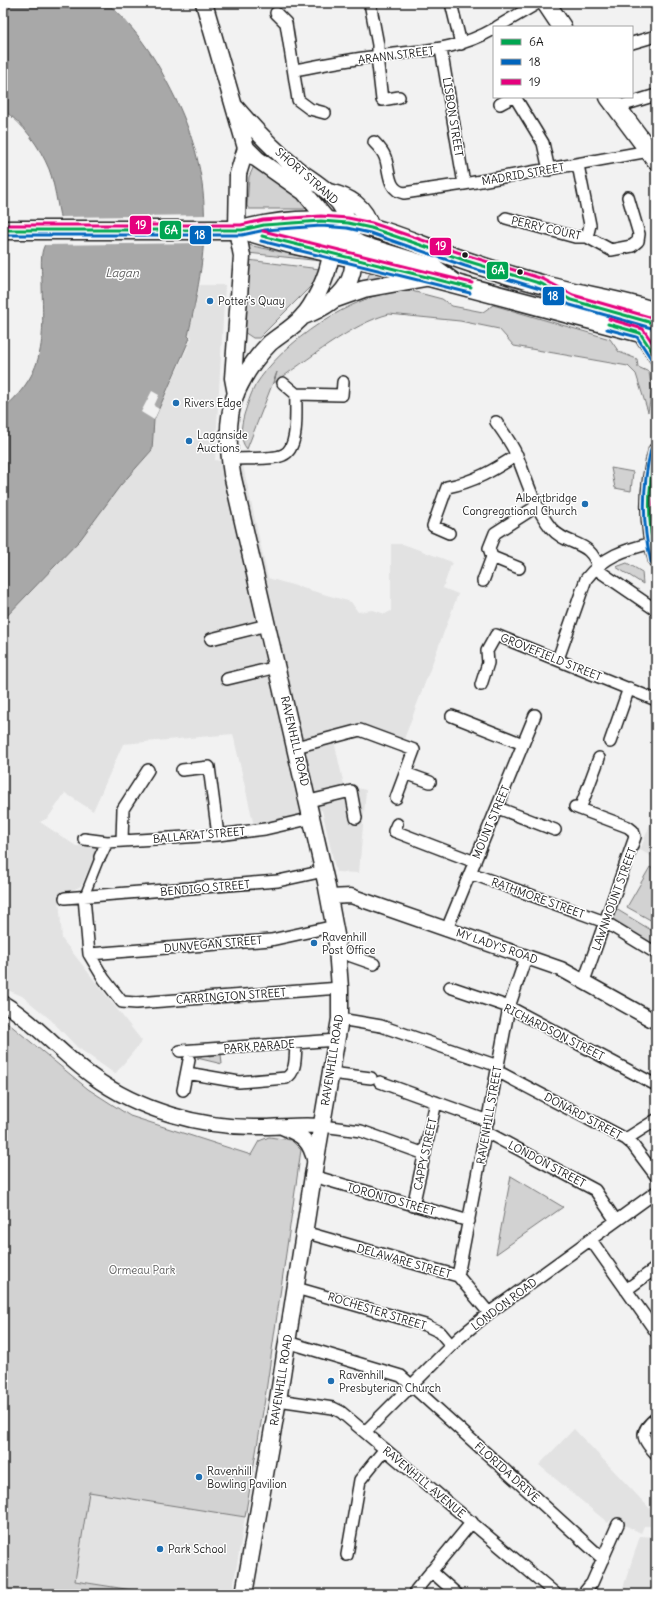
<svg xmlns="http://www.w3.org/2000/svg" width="659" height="1597" font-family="Delius,sans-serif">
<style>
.built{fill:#e2e2e2}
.green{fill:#d2d2d2;stroke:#777}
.water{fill:#a8a8a8;stroke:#707070}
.pier{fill:#f2f2f2}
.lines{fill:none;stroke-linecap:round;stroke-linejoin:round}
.pedestrian-casing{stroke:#1c1c1c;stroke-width:11}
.minor-casing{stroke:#1c1c1c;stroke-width:14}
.tertiary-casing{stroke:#1c1c1c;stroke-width:17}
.secondary-casing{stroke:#1c1c1c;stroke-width:19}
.primary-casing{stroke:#1c1c1c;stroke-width:21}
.pedestrian{stroke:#fff;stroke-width:8}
.minor{stroke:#fff;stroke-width:11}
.tertiary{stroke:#fff;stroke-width:14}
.secondary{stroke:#fff;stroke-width:16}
.primary{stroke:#fff;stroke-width:18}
.bus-1-casing{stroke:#fff;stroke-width:6}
.bus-2-casing{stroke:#fff;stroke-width:6}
.bus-3-casing{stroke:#fff;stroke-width:6}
.bus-1{stroke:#00a651;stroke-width:3}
.bus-2{stroke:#0065bd;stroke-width:3}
.bus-3{stroke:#e5007d;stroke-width:3}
.bus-dot{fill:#1c1c1c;stroke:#fff;stroke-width:1.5}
.poi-dot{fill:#1f6fb2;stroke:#fff;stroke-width:1.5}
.labels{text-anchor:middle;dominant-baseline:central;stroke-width:3;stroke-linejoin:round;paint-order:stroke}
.street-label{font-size:11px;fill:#1c1c1c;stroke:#fff}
.poi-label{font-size:11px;fill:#1c1c1c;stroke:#fff;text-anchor:start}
.park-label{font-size:11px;fill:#5c5c5c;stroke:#fff}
.water-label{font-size:12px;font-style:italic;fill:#5b5b5b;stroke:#fff}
.line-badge{stroke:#fff;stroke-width:1.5}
.badge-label{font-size:11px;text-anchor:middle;font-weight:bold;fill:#fff}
</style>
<rect width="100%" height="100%" fill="#f2f2f2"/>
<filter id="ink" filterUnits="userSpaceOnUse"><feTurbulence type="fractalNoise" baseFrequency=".025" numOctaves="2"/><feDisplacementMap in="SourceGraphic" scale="8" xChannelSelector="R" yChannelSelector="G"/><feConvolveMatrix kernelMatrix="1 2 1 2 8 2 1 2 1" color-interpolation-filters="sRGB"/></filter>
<g filter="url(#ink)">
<path class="built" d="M200,285h25l-10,175 28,6 25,112 83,24 7,10 15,-2 12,4 6,-3v-67h12l49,18 -9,26 15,6 -58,156 -35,-12 -31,3 10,44 22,5 -7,83 -23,-1 -14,-62 -68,16 -21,-92 -110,10 -30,67 -28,-18 -17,25 -8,4 36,24 23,1 -18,39 -22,11 3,42 80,102 -27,33 -38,-27 -26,-27 -29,-24 -19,-8v-368l77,-80 40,-54 32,-36 2,-30 38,-82 -3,-4z
M656,809v50l-16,-9z
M574,1429l81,85v12h-11l-3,7 -29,-14 -4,4 -69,-58z
M89,1491l156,26 -13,77h-75l-82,-13z
M640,1536l16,1v57h-35z"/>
<path class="green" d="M254,166l44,29 11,12 -5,2h-55l-2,-3 2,-29z
M248,245l71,15 2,1 -73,-8z
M248,260l72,9 -8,16 -53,53h-6l-9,-6 -1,-20 4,-13 2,-27z
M370,272l21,2 2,2 -27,6z
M478,273l80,26 -1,3 -37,-11z
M404,289l38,10 10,7 31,6 10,-7 117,34 9,13 18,7 1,8 11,5 3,19 -4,21 -12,-38 -8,-8 -114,-20 -15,-17 -39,-8 -71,-7c-36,9 -83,47 -115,69l3,-11 -30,77c-8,-9 -6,-23 -3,-34 3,-9 6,-20 11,-29 28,-45 95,-90 149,-97z
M611,468l22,4 -2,19 -16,-3z
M627,563l15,9 1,12 -27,-17z
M650,867l6,4v52l-29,-16z
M616,909l40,24v15l-44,-27z
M3,1019l85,70 42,27 121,39 8,-14 10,-4 22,3 10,10 -37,255 -19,112 -156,-25 -14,89 82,13h-154z
M221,1054l1,10 -25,-6z
M511,1176l52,31 -67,47z"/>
<path class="water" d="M3,3h104c26,23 45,49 60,79 49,91 43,157 21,254l2,2 -36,82 -2,30 -32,36 -40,54 -77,80v-211c45,-39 40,-71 39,-126 0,-9 -2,-25 1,-34 3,-9 12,-19 18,-28 -4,-17 -6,-36 -12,-52 -9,-22 -26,-46 -46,-59z"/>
<path class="pier" d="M207,215l-1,28 -163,2 16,-25 -1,-3z
M152,391l7,4 -5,11 5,3 -5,11 -13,-8z"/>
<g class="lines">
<defs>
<path id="pedestrian" d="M84,897l16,-40"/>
<path id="minor" d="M370,3l8,42v20l4,35 17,-3
M451,3l10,41
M276,13l10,10 12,77 12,9 15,4
M497,27l41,-24
M632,43l24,-7
M441,49l23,135
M294,70c28,-5 56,-11 85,-14 42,-6 77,-5 115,-27
M515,97l28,46 6,27
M500,104l13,-7
M617,107l39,-12
M374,142c4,4 9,9 11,15 5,13 2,33 19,36l60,-9 185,-33
M578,165l12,60 -3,12
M506,218l69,19h12l24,13 21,-4 6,-5 1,-7 -11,-37
M283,383l13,11
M496,422c8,11 16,22 21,34 10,24 17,51 34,72 17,20 41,10 48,43l57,39
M230,459c13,-1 43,1 53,-4 17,-7 12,-46 13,-61l46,1 1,-13
M449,533l-16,-7 14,-39c27,-5 47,-17 70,-32
M492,557l27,11
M483,581l9,-24 -3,-9 6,-15 42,-27
M211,639l56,-14
M558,659l28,-80c18,-23 38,-29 66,-36
M227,679l50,-12
M481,685l7,-22 -1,-12 9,-16 160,65
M452,716l71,28
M610,742l19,-54
M296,747l64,-17 54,20 -18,48
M182,770l27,-3 9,68
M405,773l25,9
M309,801l42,-10 5,27
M575,807l53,20 5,4 2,6 -51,144
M498,808l57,22
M580,809l19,-51
M397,824l-3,7 81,31
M84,839l23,3 111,-7 47,-6 48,-11
M122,841l1,-32 25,-39
M100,857l7,-15
M470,873l135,49 51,31
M84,897l5,57 15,25 18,23 14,1 204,-15
M65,898l213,-17 46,-10
M447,929l88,-214
M337,951l37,13
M89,954l182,-14 64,-14
M450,987l59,20 147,78
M340,1019l41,7 117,40
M180,1051l157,-11
M497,1071l129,68 6,5 24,32
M187,1073l52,9 47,-4c11,-6 9,-23 10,-35
M331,1073l40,5
M380,1082l108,39
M183,1090l6,-30
M322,1126l39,5 64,23
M486,1132l109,58 21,31
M626,1139l30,-19
M313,1176l156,45
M413,1206l23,-104
M304,1232l154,44 31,37
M591,1240l65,92
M458,1276l51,-269 17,-50
M296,1288l129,37 15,7 11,13
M626,1290l30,-22
M287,1342l114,34 202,183
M278,1400l55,8 8,4 215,182
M656,1418c-18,15 -14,20 0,36
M365,1432l95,-95 29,-24 167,-121
M347,1555l13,-75 25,-31
M431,1571l26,23
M416,1590l56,-68
M583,1594l9,-11 26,-59"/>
<path id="tertiary" d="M569,298l87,26
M640,333l16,24
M656,450c-10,37 -10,75 0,111
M329,897l22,-1 210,73 95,53
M3,1003c33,20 58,51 89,73 46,34 109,52 166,51 22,0 43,-3 64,-1
M282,1127c20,8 28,13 33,36"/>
<path id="secondary" d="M204,3l42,145 11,11 47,33 33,40 25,13 72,22 22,16
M236,108c19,22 39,43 61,61 14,11 31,20 42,34 6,8 9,19 11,29 12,45 -5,68 -46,84
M329,192c21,5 36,14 42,36
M264,225l21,8 46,5 9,4
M336,299l28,-10 67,-12
M236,394l-3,-16 9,-122 -5,-26 1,-56 8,-26
M244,1594l34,-194 35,-224 27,-157v-31l-4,-53 -10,-53 -94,-408c-4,-25 -6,-56 4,-81 8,-18 20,-36 34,-50 11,-9 24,-16 33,-27 7,-7 12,-17 16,-25 13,-27 15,-42 7,-70"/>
<path id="primary" d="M546,3l16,24
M609,97l47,63
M3,230h239c33,-9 71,-12 105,-7 31,4 61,17 90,28 34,12 69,24 104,33 38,11 78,15 115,28
M243,230l48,14 89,20 276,73"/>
</defs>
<use href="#pedestrian" class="pedestrian-casing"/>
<use href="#minor" class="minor-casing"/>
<use href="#tertiary" class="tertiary-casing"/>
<use href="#secondary" class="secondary-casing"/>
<use href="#primary" class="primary-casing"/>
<use href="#pedestrian" class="pedestrian"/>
<use href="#minor" class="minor"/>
<use href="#tertiary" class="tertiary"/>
<use href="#secondary" class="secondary"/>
<use href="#primary" class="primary"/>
<defs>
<path id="bus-1" d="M3,230h239l22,-5 57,-4 27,2 23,5 96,33 75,23 29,16 85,24
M262,236l209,52
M608,324l32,9 16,24
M656,450c-9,38 -9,73 0,111"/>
<path id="bus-2" d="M3,235h239l23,-5 56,-4 26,2 23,5 95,33 75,23 30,16 85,24
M261,241l209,52
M607,329l30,8 15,23
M651,449c-9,38 -9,75 0,113"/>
<path id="bus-3" d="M3,225h238l22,-5 58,-4 27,2 24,5 97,33 74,23 30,16 83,24
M263,231l209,52
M609,319l34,10 13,19
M656,475l-2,31 2,31"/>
</defs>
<use href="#bus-1" class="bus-1-casing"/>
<use href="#bus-2" class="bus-2-casing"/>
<use href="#bus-3" class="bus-3-casing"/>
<use href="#bus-1" class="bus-1"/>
<use href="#bus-2" class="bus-2"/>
<use href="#bus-3" class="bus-3"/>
</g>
</g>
<g class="bus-dot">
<circle cx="465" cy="255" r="3.5"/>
<circle cx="520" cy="272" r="3.5"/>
</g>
<g class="poi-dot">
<circle cx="210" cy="301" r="4"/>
<circle cx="176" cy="403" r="4"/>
<circle cx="189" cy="441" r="4"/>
<circle cx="585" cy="504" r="4"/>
<circle cx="314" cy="943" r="4"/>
<circle cx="331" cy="1381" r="4"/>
<circle cx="199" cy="1477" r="4"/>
<circle cx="160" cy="1549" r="4"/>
</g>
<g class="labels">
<g class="street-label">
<text transform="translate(396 55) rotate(-7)">ARANN STREET</text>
<text transform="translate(453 117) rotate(81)">LISBON STREET</text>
<text transform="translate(523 174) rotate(-10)">MADRID STREET</text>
<text transform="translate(307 176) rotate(41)">SHORT STRAND</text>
<text transform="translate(546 228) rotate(13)">PERRY COURT</text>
<text transform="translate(551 657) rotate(22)">GROVEFIELD STREET</text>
<text transform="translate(295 741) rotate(77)">RAVENHILL ROAD</text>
<text transform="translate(491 822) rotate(-67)">MOUNT STREET</text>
<text transform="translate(199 835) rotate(-5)">BALLARAT STREET</text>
<text transform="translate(205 888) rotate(-5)">BENDIGO STREET</text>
<text transform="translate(538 898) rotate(20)">RATHMORE STREET</text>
<text transform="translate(614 899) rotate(-70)">LAWNMOUNT STREET</text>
<text transform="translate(213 944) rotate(-5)">DUNVEGAN STREET</text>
<text transform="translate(497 946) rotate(19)">MY LADY'S ROAD</text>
<text transform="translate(231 996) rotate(-4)">CARRINGTON STREET</text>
<text transform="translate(554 1032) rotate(27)">RICHARDSON STREET</text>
<text transform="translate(259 1046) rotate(-4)">PARK PARADE</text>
<text transform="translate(332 1060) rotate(-81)">RAVENHILL ROAD</text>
<text transform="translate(489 1115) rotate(-80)">RAVENHILL STREET</text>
<text transform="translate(583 1116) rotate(28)">DONARD STREET</text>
<text transform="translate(425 1154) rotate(-78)">CAPPY STREET</text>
<text transform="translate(547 1164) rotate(28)">LONDON STREET</text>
<text transform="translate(391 1199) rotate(16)">TORONTO STREET</text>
<text transform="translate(404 1261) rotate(16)">DELAWARE STREET</text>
<text transform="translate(504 1304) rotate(-37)">LONDON ROAD</text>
<text transform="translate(377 1311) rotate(17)">ROCHESTER STREET</text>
<text transform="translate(281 1380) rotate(-81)">RAVENHILL ROAD</text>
<text transform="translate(507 1472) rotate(42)">FLORIDA DRIVE</text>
<text transform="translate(424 1482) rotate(40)">RAVENHILL AVENUE</text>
</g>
<g class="poi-label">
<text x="218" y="301">Potter's Quay</text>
<text x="184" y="403">Rivers Edge</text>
<text x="197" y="435">Laganside<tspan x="197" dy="13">Auctions</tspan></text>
<text x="577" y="498" text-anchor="end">Albertbridge<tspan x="577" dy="13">Congregational Church</tspan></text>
<text x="322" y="937">Ravenhill<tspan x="322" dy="13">Post Office</tspan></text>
<text x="339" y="1375">Ravenhill<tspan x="339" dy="13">Presbyterian Church</tspan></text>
<text x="207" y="1471">Ravenhill<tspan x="207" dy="13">Bowling Pavilion</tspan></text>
<text x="168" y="1549">Park School</text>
</g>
<g class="park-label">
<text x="142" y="1270">Ormeau Park</text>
</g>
<g class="water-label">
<text x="122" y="272">Lagan</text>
</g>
</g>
<g class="line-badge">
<rect x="129" y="215" width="23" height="20" rx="4" fill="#e5007d"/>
<rect x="159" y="220" width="23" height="20" rx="4" fill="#00a651"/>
<rect x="189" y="225" width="23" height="20" rx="4" fill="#0065bd"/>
<rect x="429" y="237" width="23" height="19" rx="4" fill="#e5007d"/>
<rect x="486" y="261" width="23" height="19" rx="4" fill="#00a651"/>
<rect x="542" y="286" width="23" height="20" rx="4" fill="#0065bd"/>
</g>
<g class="badge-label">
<text x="141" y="229">19</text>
<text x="171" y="234">6A</text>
<text x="200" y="239">18</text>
<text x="441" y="250">19</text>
<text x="498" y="274">6A</text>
<text x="553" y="300">18</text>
</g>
<rect width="659" height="1597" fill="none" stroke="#fff" stroke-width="16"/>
<rect x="8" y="8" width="643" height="1581" fill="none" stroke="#1c1c1c" stroke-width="1.5" filter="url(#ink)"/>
<rect x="493" y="26" width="140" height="72" fill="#ffffff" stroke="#a4a4a4"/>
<rect x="501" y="39" width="20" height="6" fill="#00a651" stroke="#a4a4a4"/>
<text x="529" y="46" font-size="12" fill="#1c1c1c">6A</text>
<rect x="501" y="59" width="20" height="6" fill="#0065bd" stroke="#a4a4a4"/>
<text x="529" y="66" font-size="12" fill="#1c1c1c">18</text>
<rect x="501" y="79" width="20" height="6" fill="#e5007d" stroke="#a4a4a4"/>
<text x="529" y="86" font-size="12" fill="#1c1c1c">19</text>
</svg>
